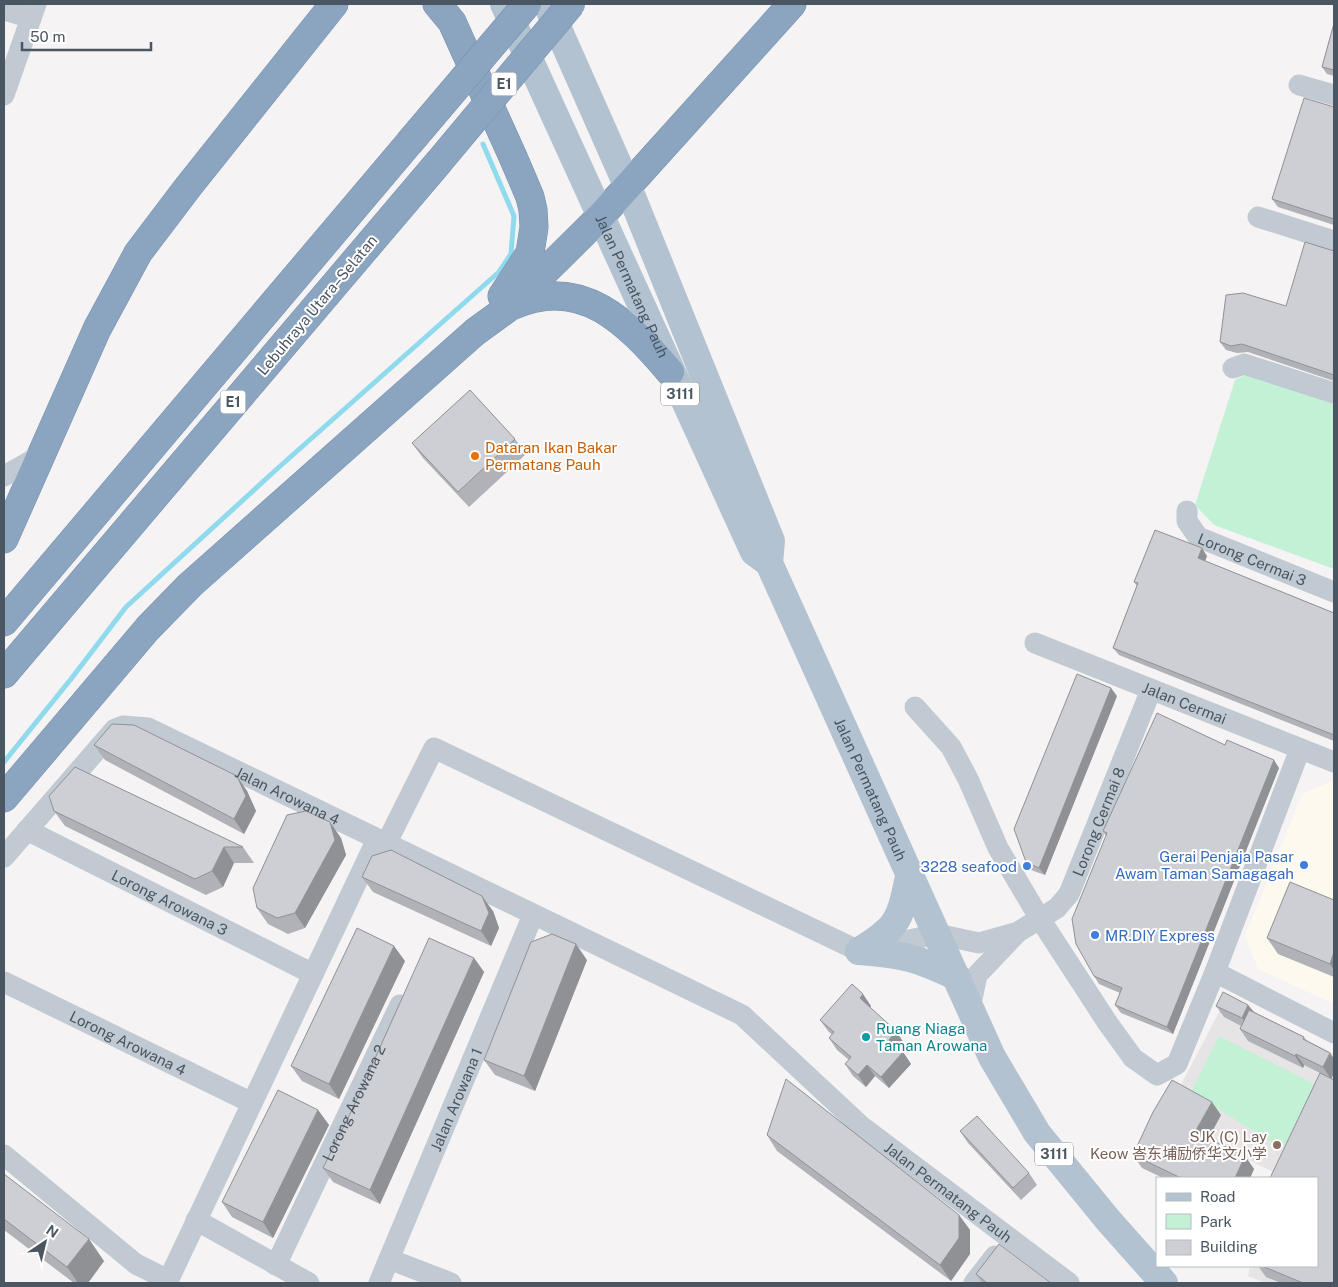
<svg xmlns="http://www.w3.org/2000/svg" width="1338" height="1287" font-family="'Public Sans','Noto Sans SC',sans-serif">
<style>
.commercial{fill:#fdf9ef}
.education{fill:#e6e4e5}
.green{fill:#c3f1d5}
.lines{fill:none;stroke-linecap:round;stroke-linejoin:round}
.stream{stroke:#90daee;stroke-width:5}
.highway-casing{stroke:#7690ad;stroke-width:29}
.minor{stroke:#c1cad2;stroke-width:21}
.major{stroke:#b3c2d1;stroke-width:28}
.highway{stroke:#8ba5c1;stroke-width:28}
.highway-bridge-casing{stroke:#7690ad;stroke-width:29;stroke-linecap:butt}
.highway-bridge{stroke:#8ba5c1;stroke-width:28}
.wall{fill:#b0b2b7}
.shaded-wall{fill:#909195}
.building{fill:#cdcfd5;stroke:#909195}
.food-dot{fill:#e8710a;stroke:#fff;stroke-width:2}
.shop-dot{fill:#3f7fe0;stroke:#fff;stroke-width:2}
.culture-dot{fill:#0f9aa8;stroke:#fff;stroke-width:2}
.education-dot{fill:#8d6e63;stroke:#fff;stroke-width:2}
.labels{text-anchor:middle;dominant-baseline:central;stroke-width:4;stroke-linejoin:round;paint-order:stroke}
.shield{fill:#fff;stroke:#808990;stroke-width:1}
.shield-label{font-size:14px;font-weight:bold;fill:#4a5661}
.street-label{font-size:15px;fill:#4a5661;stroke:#fff}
.food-label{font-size:15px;fill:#c56008;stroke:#fff;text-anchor:start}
.shop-label{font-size:15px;fill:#366cbe;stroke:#fff;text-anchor:end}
.culture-label{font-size:15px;fill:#0d838f;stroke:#fff;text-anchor:start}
.education-label{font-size:15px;fill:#785e54;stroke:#fff;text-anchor:end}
</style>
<rect width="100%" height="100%" fill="#f5f3f3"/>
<path class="commercial" d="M1332,781l2,1v222l-76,-35 -13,-33 57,-142z"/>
<path class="education" d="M1227,997l107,57v229h-70l-16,-7 2,-10h67v-88l-44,-6 -109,-55z"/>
<path class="green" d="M1247,374l87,30v165l-120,-44 -19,-20 40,-125z
M1219,1036l101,51 -21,52 -20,8 -88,-55z"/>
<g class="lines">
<path class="stream" d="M4,762l67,-83 55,-72 152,-139 221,-196 12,-18 3,-38 -31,-72"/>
<defs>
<path id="highway" d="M437,4l15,18 61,135 17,40 3,13 1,17 -4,26 -28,43
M514,305c68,-30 114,18 156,67
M4,539l93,-210 41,-76 50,-66 146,-183
M4,622l405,-479
M4,674l434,-511
M4,798l144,-170 42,-43 285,-253 33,-24 92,-91 192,-213"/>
</defs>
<use href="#highway" class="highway-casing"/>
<g class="minor">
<path d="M4,10l27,8"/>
<path d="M1299,85l35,10"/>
<path d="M4,95l32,-91"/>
<path d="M1258,217l76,24"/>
<path d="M1233,368l11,-4 90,29"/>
<path d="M4,476l27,-15 12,-11"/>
<path id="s1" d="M1187,511v10l11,16 136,55"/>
<path id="s2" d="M1035,643l299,119"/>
<path d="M915,707l36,40 17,32 30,69 42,71 67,103 26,36 24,17 20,-11 38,-92 85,-223"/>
<path id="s3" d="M27,830l286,144"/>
<path id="s4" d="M386,844l48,-96 425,203 78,-17 42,9 39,-11 39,-24 12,-14 82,-204"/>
<path id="s5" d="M4,857l111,-128 8,-3 25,2 594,287 119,111 208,157"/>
<path d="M1215,972l119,61"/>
<path id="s6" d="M4,982l248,121"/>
<path d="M970,1008l7,-33 39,-41"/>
<path d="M4,1155l132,109 32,16"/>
<path d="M196,1220l113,63"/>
<path d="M389,1259l62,24"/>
<path id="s7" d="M276,1265l124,-260"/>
<path d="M167,1283l210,-444"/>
<path id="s8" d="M379,1283l154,-368"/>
<path d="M974,1283l21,-27"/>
</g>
<g class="major">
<path id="s9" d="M504,4l250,548 15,11"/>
<path id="s10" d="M547,4l81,183 143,354 -2,22 223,494 45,76 71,87 56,63"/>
<path d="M859,951c43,3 59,7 98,26"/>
<path d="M859,951c42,-25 41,-33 51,-79"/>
</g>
<use href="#highway" class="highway"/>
<defs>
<path id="highway-bridge" d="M409,143l118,-139
M438,163l133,-159"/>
</defs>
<use href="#highway-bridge" class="highway-bridge-casing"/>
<use href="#highway-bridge" class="highway-bridge"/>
</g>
<path class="wall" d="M1334,23v53l-7,-2 -5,-7z
M1334,107v118l-56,-18 -6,-8z
M1334,251v130l-86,-29 -11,1 -11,-3 -6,-8 66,-36z
M515,439l11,15 -57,53 -46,-49 -11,-15z
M1207,556l-2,5 129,52v128l-215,-86 -6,-7 24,-62 -3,-4z
M1117,696l-72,179 -14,-5 -5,-8z
M94,745l153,46 9,20 -12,23 -139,-74z
M1225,745l54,23 -106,266 -52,-21 -6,-8 5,-12 -21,-9 -5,-8 12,-140 -3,-5z
M54,811l189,36 11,16h-20l-11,24 -17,8 -141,-69z
M341,838l5,17 -41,73 -17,6 -20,-10 -11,-16z
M362,877l131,34 6,17 -8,18 -118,-54z
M1334,900v77l-56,-23 -11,-16z
M474,958l10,14 -104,232 -47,-22 -10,-14z
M587,960l-52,131 -40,-16 -11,-15z
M405,961l-66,138 -37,-18 -11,-15z
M1248,1005l6,7 50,25 3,4 23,12 4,6v14l-2,5 2,205h-53l-15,-6 -8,-11h59l3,-193 -16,-8 -1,3 -55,-27 -8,-12 1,-3 -17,-9 -8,-11z
M871,1006l-1,2 34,35 -5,6 4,3 8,12 -22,24 -14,-12 -9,11 -13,-11 -8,-12 4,-4 -12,-10 -8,-12 3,-3 -4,-4 -8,-11z
M318,1110l11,15 -56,113 -41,-21 -10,-15z
M1221,1115l-13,23 37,18 9,13 -4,9h-87l-21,-10 -9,-13z
M960,1131l69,42 8,12 -16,15 -53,-57z
M767,1135l192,80 11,15v24l-19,27 -174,-130z
M4,1174l100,87 -16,22h-14l-70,-53z
M976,1274l75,9h-69z"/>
<path class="shaded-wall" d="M1202,548l5,8 -4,10 -5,-8z
M1111,688l6,8 -72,179 -6,-7z
M1274,760l5,8 -106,266 -6,-7z
M237,776l10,15 9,20 -12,23 -10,-15z
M330,822l11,16 5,17 -41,73 -10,-15z
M224,847l10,16 -11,24 -11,-16z
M482,896l11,15 6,17 -8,18 -10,-15z
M576,944l11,16 -52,131 -11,-15z
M394,946l11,15 -66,138 -10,-15z
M1334,952v18l-4,-6z
M474,958l10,14 -104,232 -10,-14z
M863,994l8,12 -3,4 -8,-12z
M1248,1005l9,11 -7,14 -8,-12z
M896,1031l8,12 -7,8 -8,-11z
M903,1052l8,12 -22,24 -8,-11z
M1330,1053l4,6v14l-3,6 -8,-12z
M1296,1054l8,11 -1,3 -8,-12z
M867,1065l8,11 -9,11 -8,-12z
M1212,1102l9,13 -16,30 -10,-13z
M318,1110l11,15 -56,113 -10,-16z
M1245,1156l9,13 -4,9h-15z
M959,1215l11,15v24l-19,27 -11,-16z
M89,1239l15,22 -16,22h-10l-11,-16z"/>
<path class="building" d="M1334,23v47l-12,-3z
M1304,98l30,9v112l-62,-20z
M1305,242l29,9v124l-92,-31 -11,2 -11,-4 6,-47 17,-2 43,13z
M470,390l45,49 -57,53 -46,-49z
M1155,530l47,18 -4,10 136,55v122l-221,-87 25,-65 -4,-1z
M1077,674l34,14 -72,180 -13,-6 -12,-33z
M1157,713l68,32 2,-5 47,20 -107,267 -52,-22 7,-17 -28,-12 -18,-32 -4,-25 35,-86 -4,-2z
M112,724l22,1 103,51 9,20 -12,23 -140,-74z
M75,767l168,80h-19l-12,24 -17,8 -141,-68 -5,-15z
M306,811l24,11 5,18 -40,73 -18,5 -20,-10 -4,-20 34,-73z
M391,850l91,46 7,17 -8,18 -119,-54 10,-21z
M1290,882l44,18v52l-4,12 -63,-26z
M357,928l37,18 -65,138 -38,-18z
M552,934l24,10 -52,132 -40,-16 47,-118z
M429,938l45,20 -104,232 -47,-22 28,-56z
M852,984l11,10 -3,4 36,33 -7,9 14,12 -22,25 -14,-12 -9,10 -13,-11 6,-7 -22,-19 5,-6 -14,-12z
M1223,992l25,13 -6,13 -26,-12z
M1249,1010l55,27 -1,2 27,14 -7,14 -27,-13 -1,2 -55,-27z
M1320,1073l14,7v203h-31l-41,-17h55v-88h-47z
M786,1079l173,136v23l-19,27 -173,-130z
M1172,1080l40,22 -17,30 50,24 -10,22h-54l-48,-23 20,-43z
M278,1090l40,20 -55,112 -41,-20z
M977,1116l52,57 -16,15 -53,-57z
M4,1174l85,65 -22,28 -63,-48z
M999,1244l52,39h-64l-11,-9z"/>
<circle class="food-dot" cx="475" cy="456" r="5"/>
<g class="shop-dot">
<circle cx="1304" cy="865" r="5"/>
<circle cx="1027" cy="866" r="5"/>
<circle cx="1095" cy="935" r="5"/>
</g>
<circle class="culture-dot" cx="866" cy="1037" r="5"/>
<circle class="education-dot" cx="1277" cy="1145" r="5"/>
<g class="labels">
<g class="shield">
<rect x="491.5" y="72.5" width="25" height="23" rx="4"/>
<rect x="661" y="382.5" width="38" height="23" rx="4"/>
<rect x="220.5" y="390.5" width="25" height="23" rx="4"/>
<rect x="1035" y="1142.5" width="38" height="23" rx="4"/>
</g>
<g class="shield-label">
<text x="504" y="84">E1</text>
<text x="680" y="394">3111</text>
<text x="233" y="402">E1</text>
<text x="1054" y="1154">3111</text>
</g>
<g class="street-label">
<text stroke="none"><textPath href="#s9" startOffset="310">Jalan Permatang Pauh</textPath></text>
<text transform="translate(317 305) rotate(-50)">Lebuhraya Utara–Selatan</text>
<text stroke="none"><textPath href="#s1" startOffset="88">Lorong Cermai 3</textPath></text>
<text stroke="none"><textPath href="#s2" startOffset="161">Jalan Cermai</textPath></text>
<text stroke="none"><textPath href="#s10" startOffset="852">Jalan Permatang Pauh</textPath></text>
<text stroke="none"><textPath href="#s5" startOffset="358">Jalan Arowana 4</textPath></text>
<text stroke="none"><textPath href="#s4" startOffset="884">Lorong Cermai 8</textPath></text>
<text stroke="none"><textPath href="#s3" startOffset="160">Lorong Arowana 3</textPath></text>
<text stroke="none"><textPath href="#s6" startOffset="138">Lorong Arowana 4</textPath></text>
<text stroke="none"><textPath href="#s8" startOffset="199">Jalan Arowana 1</textPath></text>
<text stroke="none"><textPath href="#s7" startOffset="180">Lorong Arowana 2</textPath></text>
<text stroke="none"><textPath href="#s5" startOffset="1135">Jalan Permatang Pauh</textPath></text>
</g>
<g class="food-label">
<text x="485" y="447">Dataran Ikan Bakar<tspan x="485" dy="17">Permatang Pauh</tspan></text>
</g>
<g class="shop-label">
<text x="1294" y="856">Gerai Penjaja Pasar<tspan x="1294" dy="17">Awam Taman Samagagah</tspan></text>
<text x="1017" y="866">3228 seafood</text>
<text x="1105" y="935" text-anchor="start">MR.DIY Express</text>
</g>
<g class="culture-label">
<text x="876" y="1028">Ruang Niaga<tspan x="876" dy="17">Taman Arowana</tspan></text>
</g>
<g class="education-label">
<text x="1267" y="1136">SJK (C) Lay<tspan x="1267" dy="17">Keow 峇东埔励侨华文小学</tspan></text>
</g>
</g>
<rect width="1338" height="1287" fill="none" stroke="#4a5661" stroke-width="10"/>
<rect x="1156" y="1177" width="162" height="90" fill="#ffffff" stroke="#b7bbc0"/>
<rect x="1166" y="1193" width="25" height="8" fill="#b3c2d1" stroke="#b7bbc0"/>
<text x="1200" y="1202" font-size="15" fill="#4a5661">Road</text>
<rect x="1166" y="1214" width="25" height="15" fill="#c3f1d5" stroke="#b7bbc0"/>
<text x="1200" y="1227" font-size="15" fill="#4a5661">Park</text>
<rect x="1166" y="1240" width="25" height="15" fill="#cdcfd5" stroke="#b7bbc0"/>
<text x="1200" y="1252" font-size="15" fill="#4a5661">Building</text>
<g transform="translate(45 1242) rotate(35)" stroke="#ffffff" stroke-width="4" paint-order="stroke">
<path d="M0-4L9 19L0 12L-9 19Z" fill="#4a5661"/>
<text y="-8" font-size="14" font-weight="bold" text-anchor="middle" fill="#4a5661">N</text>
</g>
<path d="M22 42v8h129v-8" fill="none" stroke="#4a5661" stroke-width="2.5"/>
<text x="30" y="42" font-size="15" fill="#4a5661" stroke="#ffffff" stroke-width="4" paint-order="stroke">50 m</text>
</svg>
